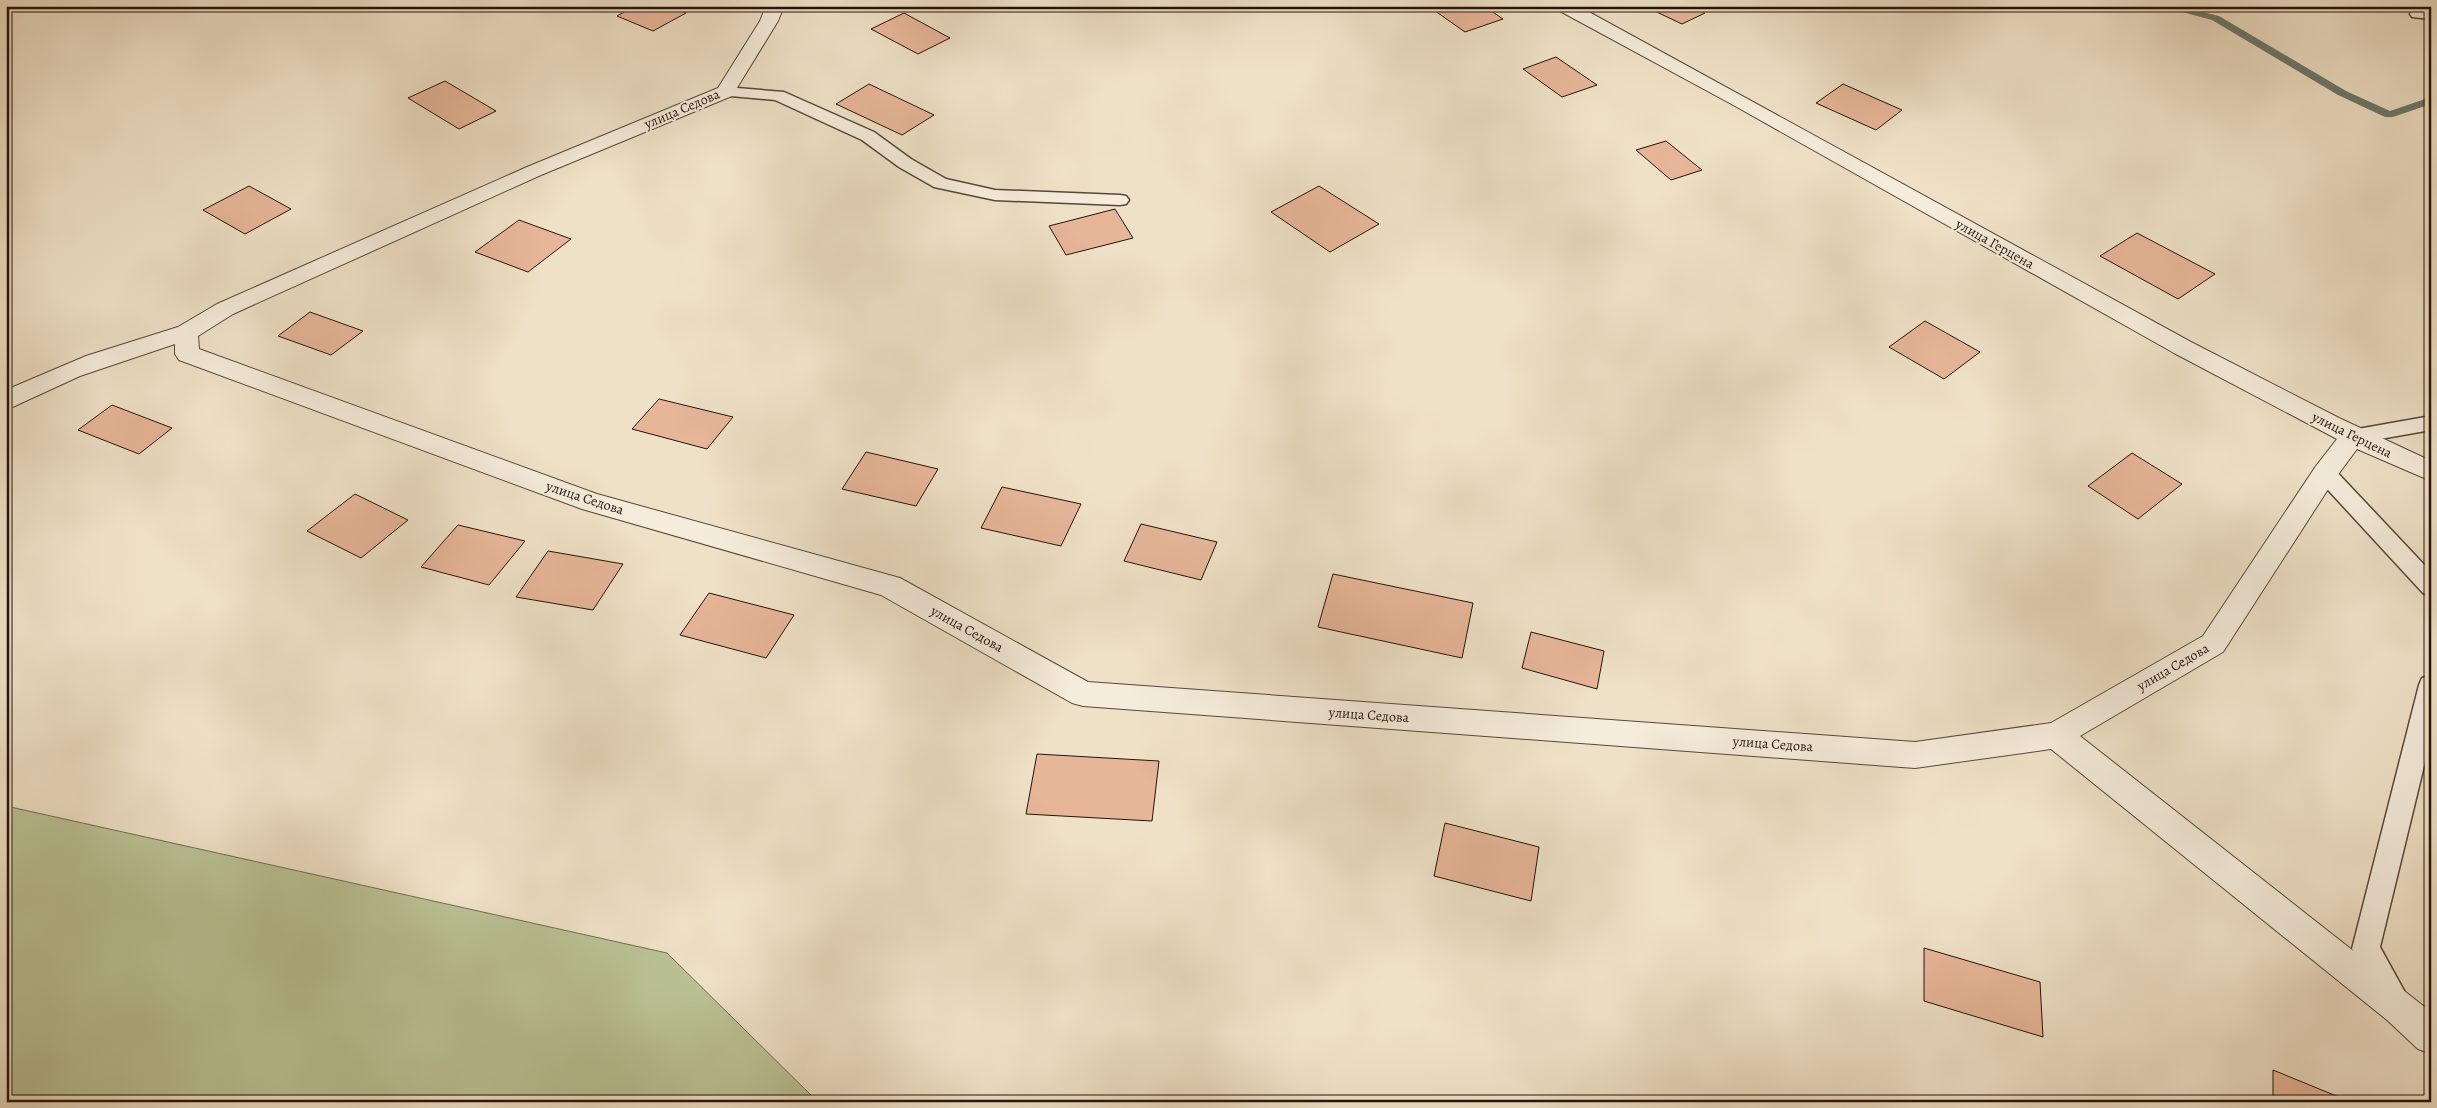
<svg xmlns="http://www.w3.org/2000/svg" width="2437" height="1108" font-family="Alegreya,serif">
<style>
.green{fill:#bac295;stroke:#706a50}
.lines{fill:none;stroke-linecap:round;stroke-linejoin:round}
.stream{fill:#6c796d;fill-rule:evenodd}
.building{fill:#e7b699;stroke:#25120b}
.service-casing{stroke:#58463a;stroke-width:3}
.minor-casing{stroke:#58463a;stroke-width:2}
.service{fill:#f5ecdb;fill-rule:evenodd}
.minor{fill:#f5ecdb;fill-rule:evenodd}
.labels{text-anchor:middle;dominant-baseline:central;stroke-width:4;stroke-linejoin:round;paint-order:stroke}
.street-label{font-size:14px;fill:#25120b;stroke:#f5ecdb}
</style>
<rect width="100%" height="100%" fill="#efe1c7"/>
<filter id="stains"><feTurbulence type="fractalNoise" baseFrequency=".004" numOctaves="4"/><feColorMatrix values="0 0 0 0 .2 0 0 0 0 .09 0 0 0 0 .02 0 0 0 .5 -.17"/></filter>
<radialGradient id="worn" r=".72"><stop offset=".6" stop-color="#630" stop-opacity="0"/><stop offset="1" stop-color="#630" stop-opacity=".3"/></radialGradient>
<path class="green" d="M6,806l661,147 151,149h-812z"/>
<g class="lines">
<path class="stream" d="M2160,6h18l41,10 127,75 44,20 41,-14v7l-38,13h-8l-47,-22 -126,-75z"/>
</g>
<path class="building" d="M635,6h35l16,7 -33,18 -36,-15z
M1428,6h56l19,13 -38,13z
M1644,6h47l14,7 -23,11z
M2370,6h61v5l-59,-3z
M904,13l46,25 -32,16 -47,-25z
M1556,57l41,28 -35,12 -39,-28z
M445,81l51,30 -37,18 -51,-31z
M869,84l65,31 -32,20 -66,-31z
M1843,84l59,26 -26,20 -60,-27z
M1666,141l36,29 -31,10 -35,-30z
M249,186l42,23 -46,25 -42,-24z
M1319,186l60,38 -49,28 -59,-40z
M1115,209l18,29 -67,17 -17,-29z
M519,220l52,19 -43,33 -53,-20z
M2137,233l78,41 -37,25 -78,-43z
M310,312l53,19 -32,24 -53,-19z
M1925,321l55,31 -36,27 -55,-32z
M659,399l74,18 -26,32 -75,-20z
M112,405l60,23 -33,26 -61,-24z
M866,452l72,17 -22,37 -74,-17z
M2132,453l50,31 -44,35 -50,-33z
M1002,487l79,17 -20,42 -80,-18z
M355,494l53,26 -47,38 -54,-27z
M1141,524l76,18 -16,38 -77,-19z
M458,525l67,16 -36,44 -68,-18z
M548,551l75,13 -30,46 -77,-13z
M1333,574l140,29 -11,55 -144,-31z
M709,593l85,22 -28,43 -86,-23z
M1531,632l73,19 -7,38 -75,-21z
M1037,754l122,7 -7,60 -126,-7z
M1445,823l94,24 -8,54 -97,-25z
M1924,948l116,34 3,55 -119,-36z
M2273,1070l78,32h-78z"/>
<g class="lines">
<defs>
<path id="service" d="M2417,10l14,1v8l-19,-2 -2,-3 2,-3z
M725,87l59,5 90,40 37,27 35,20 49,11 125,5 6,1 3,4 -3,4 -6,1 -125,-5 -61,-13 -35,-20 -37,-27 -87,-40 -56,-5 -2,-3z
M2431,416v14l-79,14 -7,-2 -3,-5 3,-5 7,-2z
M2325,465l8,3 98,104v24l-8,-3 -106,-115 -3,-5 3,-5z
M2431,675v62l-51,210 27,49 -4,10 -10,4 -10,-4 -31,-57 67,-264 3,-7z"/>
<path id="minor" d="M766,6h18l-6,15 -46,75 -191,79 -308,139 -35,22 1,13 398,145 303,84 188,104 827,60 136,-19 152,-87 113,-170 21,-27 -163,-86 -439,-247 -177,-96 -3,-4h23l613,336 148,76 92,43v20l-74,-32 -23,31 -111,172 -143,84 351,276v42l-13,-5 -31,-29 -336,-271 -136,19 -832,-62 -11,-3 -191,-108 -299,-86 -403,-149 -4,-6v-10l-95,32 -74,34v-20l80,-34 92,-29 39,-23 310,-137 191,-79 42,-67z"/>
</defs>
<use href="#service" class="service-casing"/>
<use href="#minor" class="minor-casing"/>
<use href="#service" class="service"/>
<use href="#minor" class="minor"/>
</g>
<g class="labels">
<g class="street-label">
<text transform="translate(682 109) rotate(-23)">улица Седова</text>
<text transform="translate(1995 244) rotate(29)">улица Герцена</text>
<text transform="translate(2352 435) rotate(26)">улица Герцена</text>
<text transform="translate(585 498) rotate(18)">улица Седова</text>
<text transform="translate(967 629) rotate(29)">улица Седова</text>
<text transform="translate(2173 667) rotate(-30)">улица Седова</text>
<text transform="translate(1369 715) rotate(4)">улица Седова</text>
<text transform="translate(1773 744) rotate(4)">улица Седова</text>
</g>
</g>
<rect width="2437" height="1108" fill="none" stroke="#efe1c7" stroke-width="25"/>
<rect x="8" y="8" width="2422" height="1093" fill="none" stroke="#25120b" stroke-width="2.5"/>
<rect x="12" y="12" width="2412" height="1083" fill="none" stroke="#25120b"/>
<rect width="100%" height="100%" filter="url(#stains)"/>
<rect width="100%" height="100%" fill="url(#worn)"/>
</svg>
